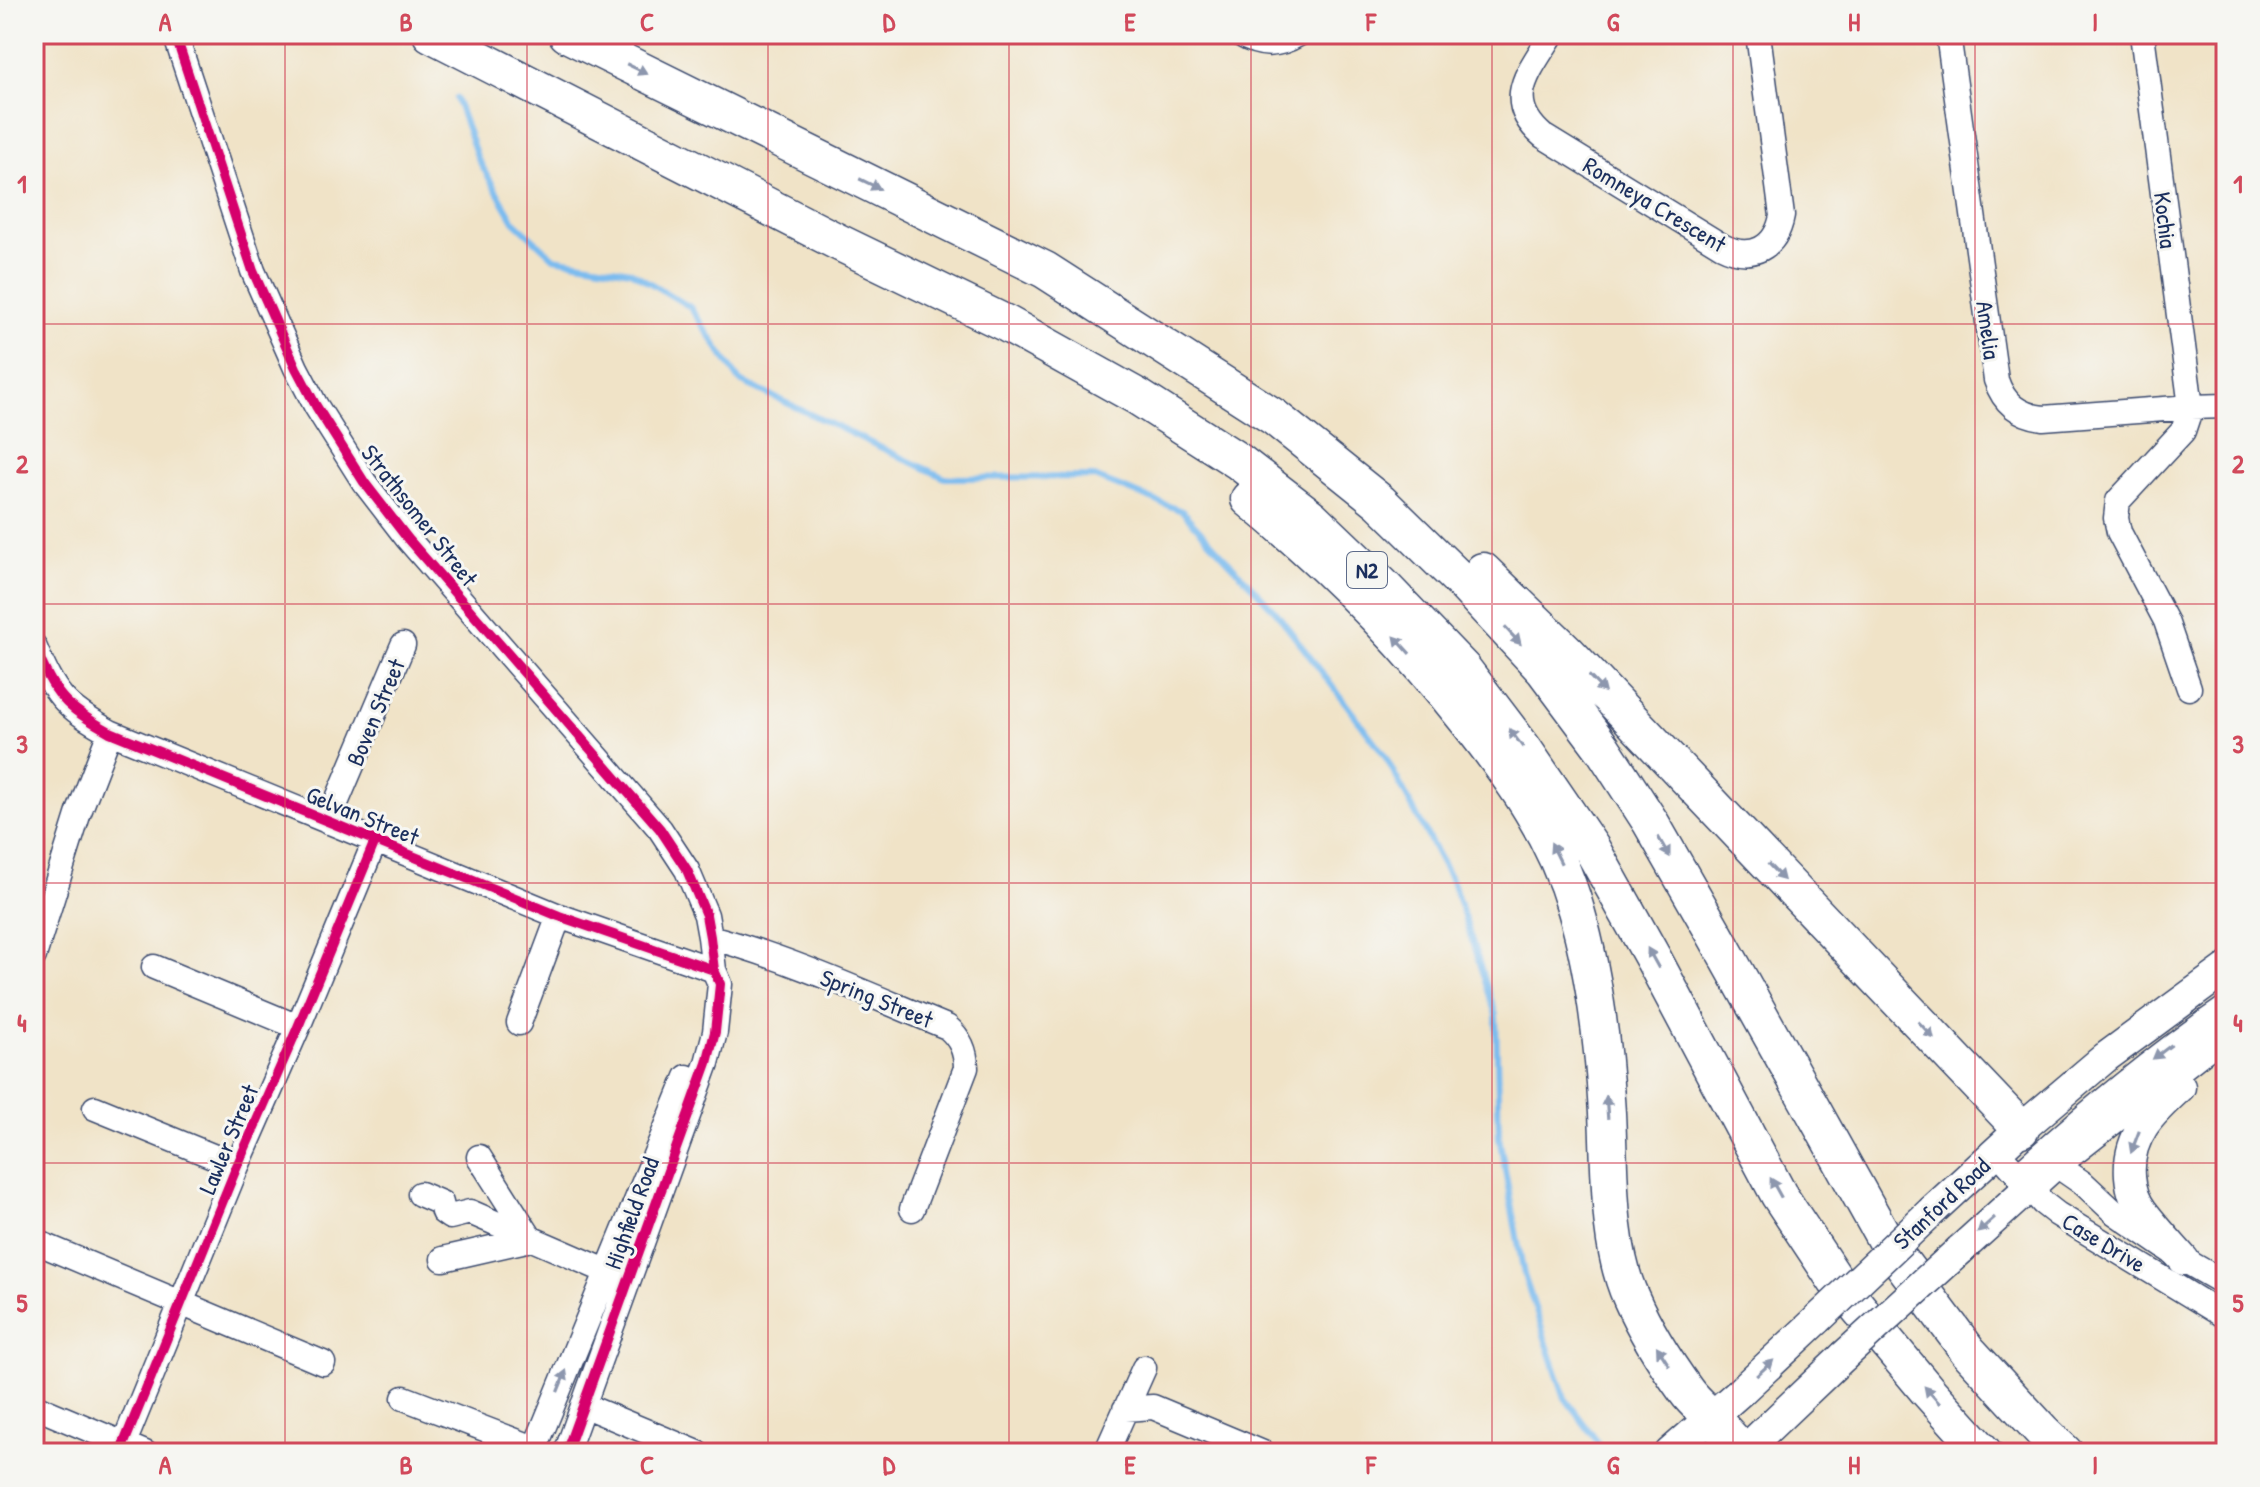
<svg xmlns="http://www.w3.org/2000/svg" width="2260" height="1487" font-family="'Patrick Hand',sans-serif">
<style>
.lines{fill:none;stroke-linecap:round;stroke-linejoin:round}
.stream{stroke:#7abbef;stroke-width:6}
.minor-casing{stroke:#3b4a6e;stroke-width:27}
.major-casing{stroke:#3b4a6e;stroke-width:33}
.highway-casing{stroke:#3b4a6e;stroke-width:39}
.minor{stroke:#fff;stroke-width:24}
.major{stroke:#fff;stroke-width:30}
.highway{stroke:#fff;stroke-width:36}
.major-bridge-casing{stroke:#3b4a6e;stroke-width:33;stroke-linecap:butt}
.major-bridge{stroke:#fff;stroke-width:30}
.cycleway-casing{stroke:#f6f6f2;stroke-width:15}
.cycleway{stroke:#d6006c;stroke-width:10}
.oneway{fill:#8d97ae}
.grid{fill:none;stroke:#d1495b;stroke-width:2;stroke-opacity:0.55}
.labels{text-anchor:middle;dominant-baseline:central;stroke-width:6;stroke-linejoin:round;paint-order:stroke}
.shield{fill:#f6f6f2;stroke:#5d6b8a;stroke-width:2}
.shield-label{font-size:22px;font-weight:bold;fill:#1b2f5e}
.street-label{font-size:24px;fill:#1b2f5e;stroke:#f6f6f2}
.neatline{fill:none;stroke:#d1495b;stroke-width:3}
.grid-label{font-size:26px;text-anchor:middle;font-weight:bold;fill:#d1495b}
</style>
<rect width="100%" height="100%" fill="#f6f6f2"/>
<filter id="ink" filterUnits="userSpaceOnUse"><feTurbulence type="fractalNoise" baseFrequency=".0125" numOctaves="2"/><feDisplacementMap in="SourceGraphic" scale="16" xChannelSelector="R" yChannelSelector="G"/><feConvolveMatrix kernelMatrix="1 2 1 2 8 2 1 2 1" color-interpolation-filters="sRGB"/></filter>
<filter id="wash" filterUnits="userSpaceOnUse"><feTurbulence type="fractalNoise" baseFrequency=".006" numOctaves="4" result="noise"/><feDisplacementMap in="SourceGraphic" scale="32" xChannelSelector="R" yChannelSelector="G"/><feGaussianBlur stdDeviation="1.8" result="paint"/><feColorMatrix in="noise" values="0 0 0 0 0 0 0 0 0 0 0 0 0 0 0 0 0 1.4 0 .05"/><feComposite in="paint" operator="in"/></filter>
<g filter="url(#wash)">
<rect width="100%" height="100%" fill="#f0e3c7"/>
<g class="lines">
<path class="stream" d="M456,98l22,61 36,62 40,37 76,13 60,36 50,74 205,97 149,-1 88,34 94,101 108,142 70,132 42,129 3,122 25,138 41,123 32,43"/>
</g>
</g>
<g filter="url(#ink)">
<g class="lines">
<defs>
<path id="minor" d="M175,34l78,237 43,97 20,38 48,76 44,57 252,290 27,41 19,45 4,22 4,33 6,14 -5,48 -8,31 -141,390
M1239,34c22,13 38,13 60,0
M1552,34c-22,37 -51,66 -9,102l179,110c30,15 54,2 60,-30l-24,-182
M1948,34l48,346c8,24 23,35 47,38l148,-11 35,-1
M2142,34l49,373 -8,24 -65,70 -2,17 3,14 47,89 23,67
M34,646c21,49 29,60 76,86l449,184 155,54
M328,822l75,-177
M710,937c82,22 159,58 237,90 13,11 19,23 19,41l-54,141
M34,956l45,-144 31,-80
M154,967l144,60
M519,1023l40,-107
M95,1108l142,58
M1997,1151l46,52 14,11 169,103
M2044,1153l11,11 29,20 30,28 70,48 42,24
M2018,1175c67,-61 133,-116 208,-167
M420,1194l21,9 2,9 7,5 20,-5 136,59
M34,1241l289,122
M443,1259l88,-20 -52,-82
M404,1398l130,50
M583,1405l115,48
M34,1406l111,47
M1125,1409l28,-2 110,46
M120,1453l117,-287 61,-139 77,-186
M533,1453l154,-376
M1106,1453l38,-85"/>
<path id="major" d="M2180,1087c-28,25 -53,49 -50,89 1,12 5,26 13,36 12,16 27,32 41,48
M1933,1210l88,-81 85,-72 120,-88
M1960,1250l95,-86 147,-115 24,-17
M1670,1453l71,-62 77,-72
M1742,1453l102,-97"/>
<path id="highway" d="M431,34l407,208 169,82 131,73 100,64 74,57 69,66 82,85 60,79 69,101 62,111 125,235 57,86 91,109 57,63
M567,34l478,236 229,147 106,85 84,82 80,86 59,79 48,74 63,110 173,310 81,108 74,80 23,22
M1249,499c81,66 155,141 220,224 46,58 86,114 107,187 19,65 27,135 31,203 3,56 0,133 24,185 14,32 34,64 55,93 7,10 17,18 25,26 11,12 22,24 33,36
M1483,571l84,81 454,477"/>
</defs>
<use href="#minor" class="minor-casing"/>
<use href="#major" class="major-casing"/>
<use href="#highway" class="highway-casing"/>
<use href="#minor" class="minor"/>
<use href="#major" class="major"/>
<use href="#highway" class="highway"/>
<defs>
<path id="major-bridge" d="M1818,1319l115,-109
M1844,1356l116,-106"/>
</defs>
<use href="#major-bridge" class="major-bridge-casing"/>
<use href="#major-bridge" class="major-bridge"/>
<defs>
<path id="cycleway" d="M175,34l78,237 43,97 20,38 48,76 44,57 252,290 27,41 19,45 4,22 4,33 6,14 -5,48 -8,31 -141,390
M34,646c21,49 29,60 76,86l449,184 155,54
M120,1453l117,-287 61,-139 77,-186"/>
</defs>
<use href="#cycleway" class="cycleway-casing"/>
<use href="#cycleway" class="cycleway"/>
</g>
<defs><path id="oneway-solid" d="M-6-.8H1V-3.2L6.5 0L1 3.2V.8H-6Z" transform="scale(2)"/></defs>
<g class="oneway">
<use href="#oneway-solid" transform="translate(637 69) rotate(26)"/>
<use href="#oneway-solid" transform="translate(870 184) rotate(26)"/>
<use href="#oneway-solid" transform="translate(1513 636) rotate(47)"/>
<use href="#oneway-solid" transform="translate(1402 645) rotate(-132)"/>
<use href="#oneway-solid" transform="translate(1597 684) rotate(46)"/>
<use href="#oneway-solid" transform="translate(1516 738) rotate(-127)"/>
<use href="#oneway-solid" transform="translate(1664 847) rotate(60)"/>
<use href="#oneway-solid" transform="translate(1556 853) rotate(-116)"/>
<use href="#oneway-solid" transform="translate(1776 872) rotate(46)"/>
<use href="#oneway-solid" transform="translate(1653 958) rotate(-119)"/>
<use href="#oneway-solid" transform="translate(1926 1030) rotate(47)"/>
<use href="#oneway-solid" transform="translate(2162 1052) rotate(143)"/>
<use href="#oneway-solid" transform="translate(1607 1107) rotate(-94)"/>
<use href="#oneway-solid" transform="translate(2135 1142) rotate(111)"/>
<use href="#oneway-solid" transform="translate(1776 1188) rotate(-119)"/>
<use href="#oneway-solid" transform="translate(1986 1225) rotate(138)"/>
<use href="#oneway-solid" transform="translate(1663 1356) rotate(-123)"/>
<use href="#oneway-solid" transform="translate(1765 1368) rotate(-43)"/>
<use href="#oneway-solid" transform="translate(562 1381) rotate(-68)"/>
<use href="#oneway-solid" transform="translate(1932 1395) rotate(-131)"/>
</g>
</g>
<path class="grid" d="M285,34v1419M527,34v1419M768,34v1419M1009,34v1419M1251,34v1419M1492,34v1419M1733,34v1419M1975,34v1419M34,324h2192M34,604h2192M34,883h2192M34,1163h2192"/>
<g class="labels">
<rect class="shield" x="1347" y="552" width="40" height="36" rx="6"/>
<g class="shield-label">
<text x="1367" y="570">N2</text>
</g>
<g class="street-label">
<text transform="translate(1655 204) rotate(31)">Romneya Crescent</text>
<text transform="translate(2166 220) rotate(83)">Kochia</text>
<text transform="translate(1989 330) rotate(82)">Amelia</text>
<text transform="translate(420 515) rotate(52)">Strathsomer Street</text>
<text transform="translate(375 712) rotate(-67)">Boven Street</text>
<text transform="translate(363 815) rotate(22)">Gelvan Street</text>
<text transform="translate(877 998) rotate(22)">Spring Street</text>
<text transform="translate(228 1139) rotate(-67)">Lawler Street</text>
<text transform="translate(1941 1203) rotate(-43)">Stanford Road</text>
<text transform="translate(631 1213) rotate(-70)">Highfield Road</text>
<text transform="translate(2104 1242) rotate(31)">Case Drive</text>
</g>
</g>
<rect width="2260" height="1487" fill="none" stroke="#f6f6f2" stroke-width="88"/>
<rect x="44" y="44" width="2172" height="1399" class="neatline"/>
<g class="grid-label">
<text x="165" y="31">A</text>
<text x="406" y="31">B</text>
<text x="647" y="31">C</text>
<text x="889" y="31">D</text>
<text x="1130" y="31">E</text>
<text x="1371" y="31">F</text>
<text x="1613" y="31">G</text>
<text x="1854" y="31">H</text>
<text x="2095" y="31">I</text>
<text x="22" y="193">1</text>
<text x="2238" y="193">1</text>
<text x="22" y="473">2</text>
<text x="2238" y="473">2</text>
<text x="22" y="753">3</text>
<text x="2238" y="753">3</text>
<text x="22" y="1032">4</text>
<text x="2238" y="1032">4</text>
<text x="22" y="1312">5</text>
<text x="2238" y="1312">5</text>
<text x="165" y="1474">A</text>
<text x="406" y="1474">B</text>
<text x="647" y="1474">C</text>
<text x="889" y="1474">D</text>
<text x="1130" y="1474">E</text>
<text x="1371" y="1474">F</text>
<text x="1613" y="1474">G</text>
<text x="1854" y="1474">H</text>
<text x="2095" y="1474">I</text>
</g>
</svg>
